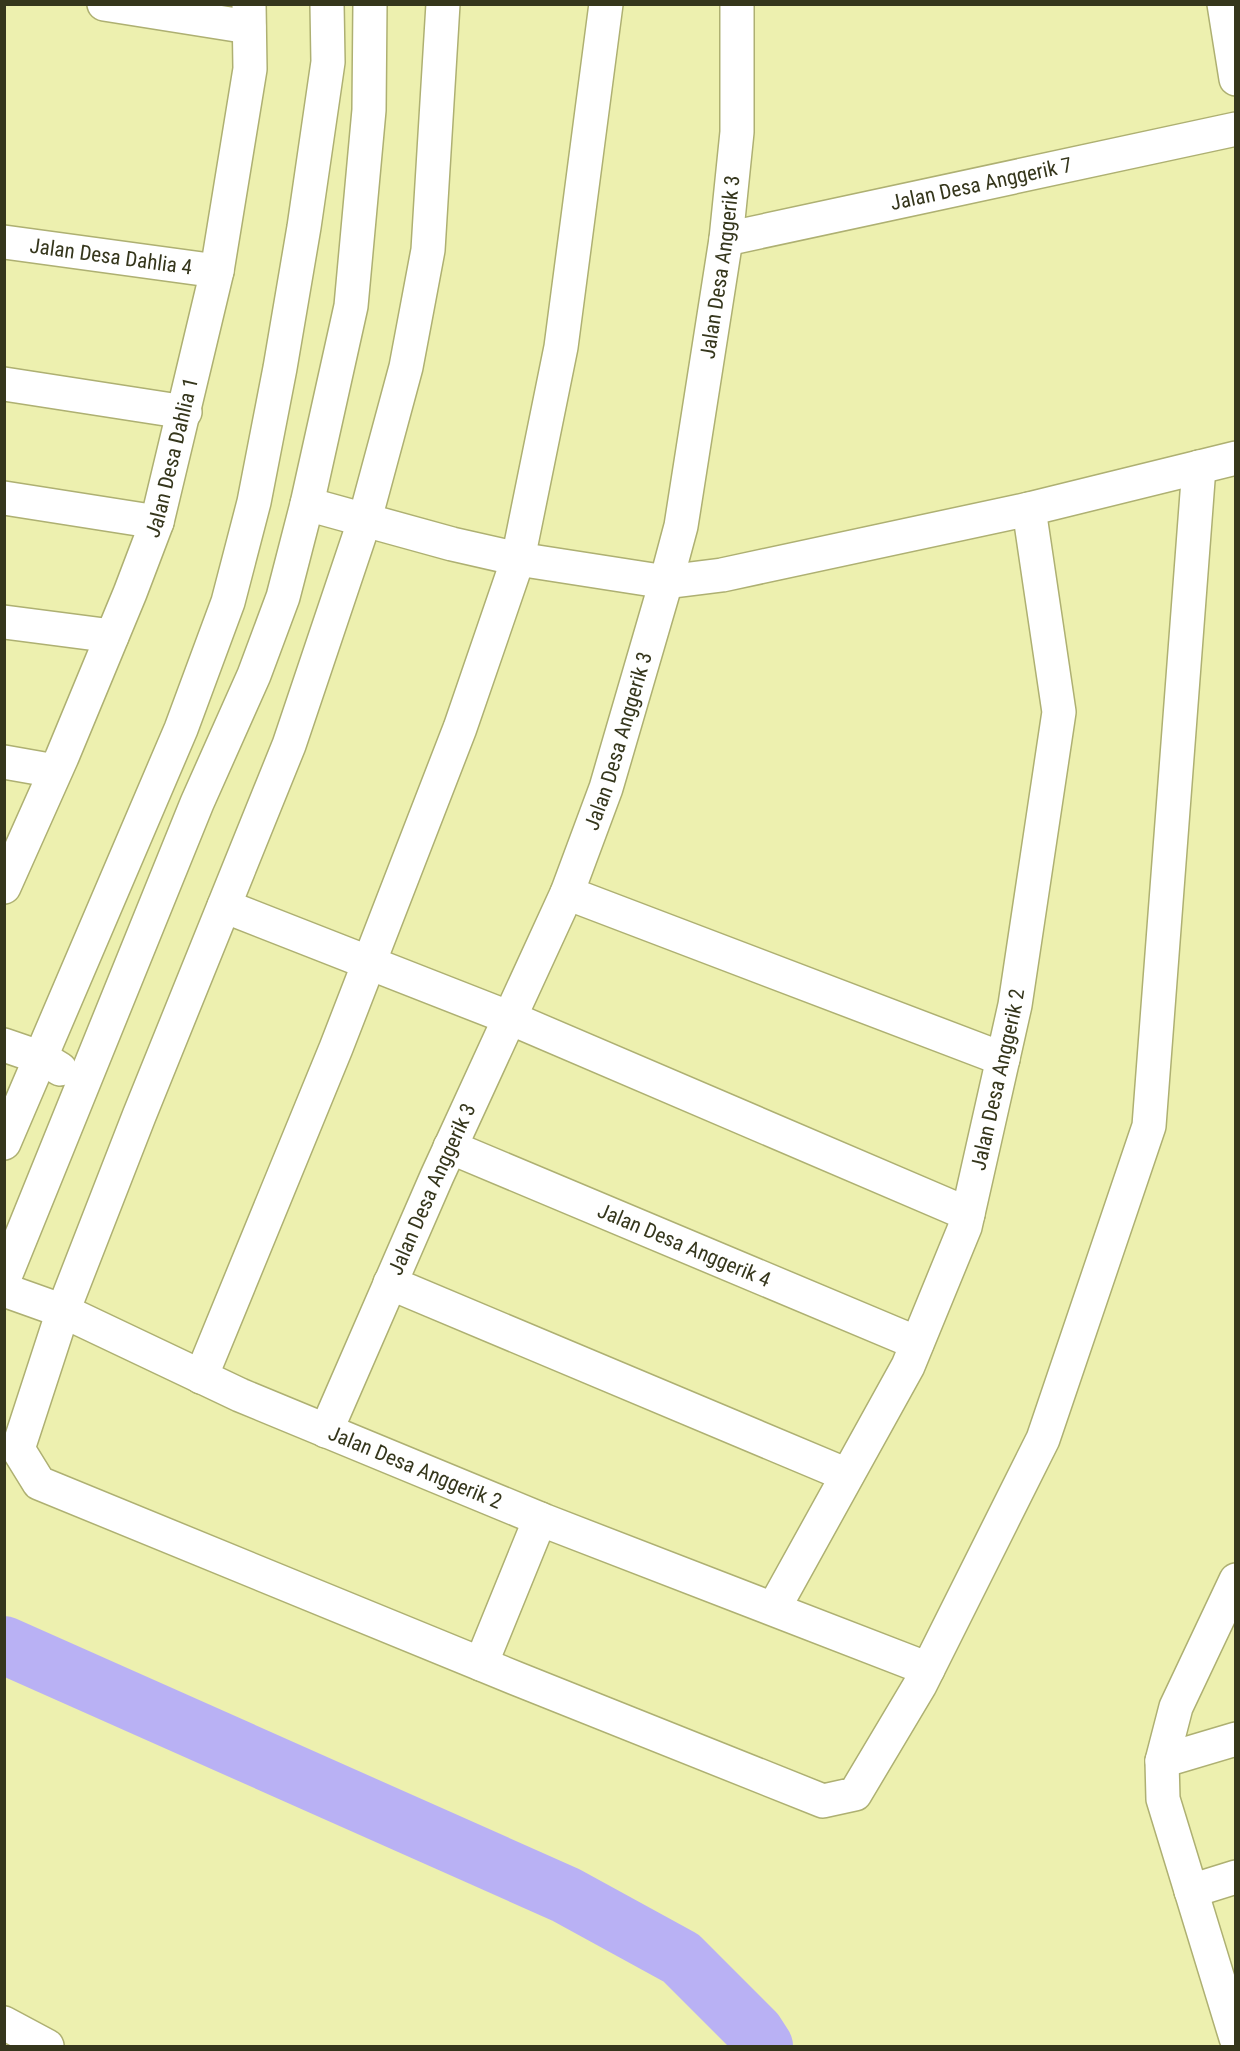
<svg xmlns="http://www.w3.org/2000/svg" width="1240" height="2051" font-family="'Roboto Condensed',sans-serif">
<style>
.lines{fill:none;stroke-linecap:round;stroke-linejoin:round}
.river{stroke:#b9b1f4;stroke-width:58}
.minor-casing{stroke:#aeb072;stroke-width:36}
.minor{stroke:#fff;stroke-width:33}
.labels{text-anchor:middle;dominant-baseline:central;stroke-width:4.5;stroke-linejoin:round;paint-order:stroke}
.street-label{font-size:21px;fill:#35361c;stroke:#edf0af}
</style>
<rect width="100%" height="100%" fill="#edf0af"/>
<g class="lines">
<path class="river" d="M4,1645l562,250 115,63 74,74 9,14"/>
<defs>
<g id="minor">
<path d="M104,4l145,23"/>
<path d="M443,4l-15,246 -22,117 -41,152 -76,226 -150,371 -76,195 -45,138 21,34 476,195 308,123 32,-7 65,-109 123,-246 106,-313 50,-659"/>
<path d="M1224,4l12,75"/>
<path id="s1" d="M726,239l510,-110"/>
<path id="s2" d="M4,242l213,29"/>
<path d="M4,384l181,28"/>
<path d="M4,498l153,24"/>
<path d="M307,504l145,40 66,15 148,23 56,-7 307,-66 207,-51"/>
<path d="M4,622l108,14"/>
<path d="M4,762l51,9"/>
<path id="s3" d="M4,887l58,-130 68,-164 27,-71 60,-251 33,-202 -1,-65"/>
<path d="M567,893l436,166"/>
<path d="M224,906l286,112 458,196"/>
<path d="M4,1045l38,13 18,11"/>
<path d="M4,1143l177,-414 47,-127 26,-100 26,-134 24,-141 24,-165 -1,-58"/>
<path id="s4" d="M450,1147l467,196"/>
<path d="M4,1279l193,-476 57,-128 29,-78 24,-93 44,-198 18,-196 1,-106"/>
<path d="M390,1283l457,192"/>
<path id="s5" d="M4,1290l59,21 177,84 305,126 383,148"/>
<path d="M201,1377l135,-329 124,-320 58,-169 43,-212 45,-343"/>
<path id="s6" d="M326,1431l111,-255 130,-283 39,-105 60,-206 15,-56 45,-287 11,-107v-128"/>
<path d="M1236,1580l-60,127 -14,54 1,38 73,239"/>
<path id="s7" d="M774,1608l134,-242 57,-139 50,-222 44,-293 -30,-203"/>
<path d="M481,1664l59,-145"/>
<path d="M1162,1761l74,-22"/>
<path d="M1191,1891l45,-14"/>
<path d="M4,2023l43,23"/>
</g>
</defs>
<use href="#minor" class="minor-casing"/>
<use href="#minor" class="minor"/>
</g>
<g class="labels">
<g class="street-label">
<text stroke="none"><textPath href="#s1" startOffset="261">Jalan Desa Anggerik 7</textPath></text>
<text stroke="none"><textPath href="#s2" startOffset="108">Jalan Desa Dahlia 4</textPath></text>
<text stroke="none"><textPath href="#s6" startOffset="1236">Jalan Desa Anggerik 3</textPath></text>
<text stroke="none"><textPath href="#s3" startOffset="462">Jalan Desa Dahlia 1</textPath></text>
<text stroke="none"><textPath href="#s6" startOffset="750">Jalan Desa Anggerik 3</textPath></text>
<text stroke="none"><textPath href="#s7" startOffset="578">Jalan Desa Anggerik 2</textPath></text>
<text stroke="none"><textPath href="#s6" startOffset="264">Jalan Desa Anggerik 3</textPath></text>
<text stroke="none"><textPath href="#s4" startOffset="254">Jalan Desa Anggerik 4</textPath></text>
<text stroke="none"><textPath href="#s5" startOffset="448">Jalan Desa Anggerik 2</textPath></text>
</g>
</g>
<rect width="1240" height="2051" fill="none" stroke="#35361c" stroke-width="12"/>
</svg>
